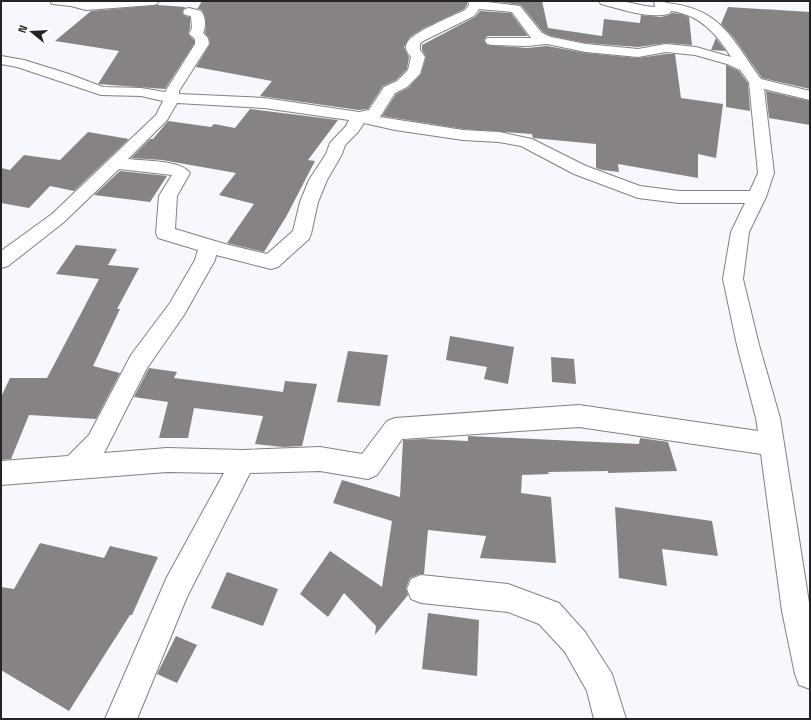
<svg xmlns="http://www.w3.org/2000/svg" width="811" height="720" font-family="'Space Grotesk',sans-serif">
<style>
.building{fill:#878284}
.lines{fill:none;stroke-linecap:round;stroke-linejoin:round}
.minor-casing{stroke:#7f8186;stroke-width:2}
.minor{fill:#fff;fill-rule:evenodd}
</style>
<rect width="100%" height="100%" fill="#f6f8fd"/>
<path class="building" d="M202,1h265v4l-3,4 -40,19 -14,9 -6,10 5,10 -2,12 -11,11 -13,6 -15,23 -9,1 -99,-14 12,-15 -76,-14 14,-23 -1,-6 -4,-5 1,-8 -1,-9 -3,-6 -6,-2h2z
M492,1h50l6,27 54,8 2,-17 36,4 1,-8 20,2 8,-2 3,-2 9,1 8,3 3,28 -26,-2 -28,4 -52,-4 -35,-7 -8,-4 -22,-27z
M158,5l27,2 -3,6 3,3 5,1v11l-2,6 6,6v4l-29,45 -67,-5 21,-33 -64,-10 36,-30z
M728,7l82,5v77l-48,-11 -28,-40 -13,-14z
M480,11l31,2 17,23h-41l-3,4 3,5 40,3 20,-2 39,7 52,5 28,-4h9l6,44 42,6 -7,54 -18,-4v24l-80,-14 1,8 -17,-2 -6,-2v-24l-63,-6 -1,-4 -69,-5 -81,-13 14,-22 12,-6 13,-14 5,-17 -4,-7v-5l53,-28z
M716,38l2,3 8,10 -15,-1z
M726,65l13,6 9,12 2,28 -24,-4z
M766,91l44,10v24l-41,-7z
M250,109l88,11 -30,40 7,1 -29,56 -22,35 -37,-9 27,-39 -35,-9 17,-22 -74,-13 -31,-2 19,-19h3l15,-18 43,6 3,-3 21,4z
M88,132l41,7 -55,52 -24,-5 -21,22 -28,-5v-35l9,2 14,-15 36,5z
M120,171l47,5 -17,26 -56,-7z
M76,245l41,4 -9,16 31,3 -22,41h3l-27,57 27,7 -24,46 -67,-4 -18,44 -10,1v-63l9,-19h37l52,-99 -43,-5z
M450,336l64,11 -6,37 -24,-5 3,-12 -41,-7z
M348,351l40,4 -8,51 -43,-4z
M551,357l23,2 2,25 -24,-2z
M149,368l28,4 -3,6 109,14 2,-11 32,3 -15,62 -19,1 -28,-3 8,-28 -69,-8 -6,30h-29l9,-36 -34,-5z
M468,436l171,8 1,-6 28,4 9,29 -69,2v-2l-60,1 1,2 -27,1 -1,18 30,4 5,66 -76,-5 6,-22 -58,-6 -4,44h-4l-10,4 -4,10 2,7 -33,40 1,-9 -32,-33 -16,24 -28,-23 30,-43 52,36 10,-66 -59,-18 9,-23 58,17 3,-57 21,-1 44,2z
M615,507l97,14 6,35 -56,-7 5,37 -48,-8z
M40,543l64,15 6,-12 48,11 -26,58h-2l-61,96 -68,-41v-83l13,2z
M227,572l51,17 -15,37 -52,-18z
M428,613l51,7 -2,56 -55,-7z
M176,636l21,9 -20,38 -20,-9z"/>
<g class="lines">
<defs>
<path id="minor" d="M50,1l36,1 73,-1 -2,3 -4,1 -67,5 -15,-4 -19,-2z
M468,1h12l40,5 22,27 9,4 35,7 52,5 28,-5 30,3 35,10c-14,-23 -32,-43 -60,-46l-2,3c-21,5 -48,-5 -68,-10l-2,-3h23l23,5 10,1 -1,-6h10l2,2c55,5 66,36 95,76l49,12v9l-46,-11 10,84 -8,24 -17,35 -6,47 16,66 21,73 30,191v80l-11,-4 -4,-11 -13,-63 -21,-157 -182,-27 -177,12 -25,36 -9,4 -48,-8 -70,2 -63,124 -50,122h-32l62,-142 57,-104 -57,-1 -166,13v-24l67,-5 21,-21 42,-80 39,-52 25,-43 3,-10 -40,-12 -2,-5 3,-37 13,-21 -53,-6 -55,53 -56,44 -7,2v-17l51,-37 104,-99 7,-14 -22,-5 -40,-1 -84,-28 -16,-3v-8l23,4 45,14 34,13 38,1 24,4 30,-48v-5l-6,-5 3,-6 -1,-12 -6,-1 -2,-3 2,-3 4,-1 12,3c5,6 5,16 2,22l5,5 1,6 -30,47v3l85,4 95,14 10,-2 15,-23 13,-6 11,-11 3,-13c-3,-4 -7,-8 -4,-14 5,-11 46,-27 58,-33l4,-5zM479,9l33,3 19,26h-44l-2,3 2,3 5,1 35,1 20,-2 39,8 52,5 28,-5 29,3 32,9 13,6 9,12 9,91 -8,18h-71l-39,-5 -54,-20 -54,-27 -33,-7 -36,-2 -83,-13 15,-24 12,-6 13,-13 5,-17 -5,-7v-6l3,-3 51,-25zM177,103l87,5 85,12 -3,6 -16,17 -4,11 -17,26 -9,22 -7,29 -26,23 -42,-10 -50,-15 2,-33 13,-23c-8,-13 -47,-12 -62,-14l39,-39zM364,123l31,7 68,10 36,2 22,4 53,28 64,24 41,5h66l-14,29 -8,47 14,66 19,73 2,13 -179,-26 -184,13 -8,3 -25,33 -42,-7 -77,3 -76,-2 -63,5 43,-85 37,-53 31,-55 1,-5 55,14 7,-2 31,-28 2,-5 7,-32 9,-22 15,-26 3,-9 13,-13z
M421,575l87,9 51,19 26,29 27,42 14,45h-32l-7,-28 -22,-39 -26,-28 -31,-12 -87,-9 -10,-4 -4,-10 4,-10z"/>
</defs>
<use href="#minor" class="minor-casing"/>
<use href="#minor" class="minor"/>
</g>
<rect width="811" height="720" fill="none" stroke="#232325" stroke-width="4"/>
<g transform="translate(32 32) rotate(288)" stroke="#ffffff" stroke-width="3" paint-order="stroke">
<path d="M0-3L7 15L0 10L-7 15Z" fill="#232325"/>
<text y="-6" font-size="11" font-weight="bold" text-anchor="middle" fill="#232325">N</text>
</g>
</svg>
